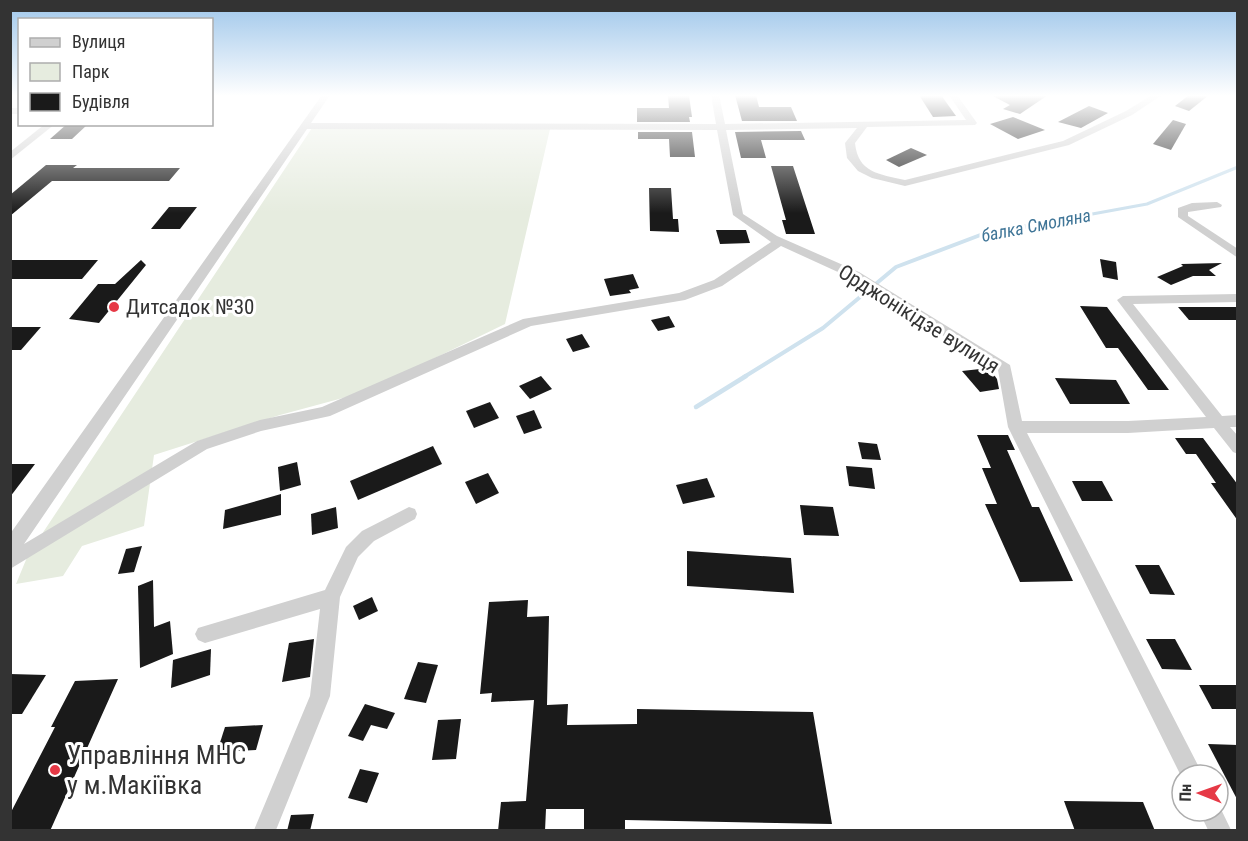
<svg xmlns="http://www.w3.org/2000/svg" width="1248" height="841" font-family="'Roboto Condensed',sans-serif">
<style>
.green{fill:#e6ecdf}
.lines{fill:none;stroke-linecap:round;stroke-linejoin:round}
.stream-far2{stroke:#cfe2ee;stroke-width:3}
.stream-far1{stroke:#cfe2ee;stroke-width:4}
.stream{stroke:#cfe2ee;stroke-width:4.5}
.building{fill:#1a1a1a}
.minor{fill:#d0d0d0;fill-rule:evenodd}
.poi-dot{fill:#e63946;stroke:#fff;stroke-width:2}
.labels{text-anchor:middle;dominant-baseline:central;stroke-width:6;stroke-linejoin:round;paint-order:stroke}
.far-water-label{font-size:18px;font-style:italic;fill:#3f7597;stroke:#fff}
.poi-label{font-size:21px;fill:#333;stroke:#fff;text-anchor:start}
.street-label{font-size:21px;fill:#333;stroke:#fff}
.near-poi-label{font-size:26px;fill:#333;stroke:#fff;text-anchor:start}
</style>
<rect width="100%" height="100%" fill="#fff"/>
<!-- green -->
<polygon class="green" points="312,128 550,129 505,324 365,392 280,415 154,455 144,526 82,546 63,576 16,584 28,555"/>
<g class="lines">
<!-- stream-far2 -->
<polyline class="stream-far2" points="1065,219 1147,204 1238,167"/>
<!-- stream-far1 -->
<polyline class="stream-far1" points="744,377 823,328 896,267 983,234 1073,218"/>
<!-- stream -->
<polyline class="stream" points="696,407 746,376"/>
</g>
<!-- building -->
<g class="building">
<polygon points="668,95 689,95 692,117 689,117 690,122 637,122 637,108 669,108"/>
<polygon points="735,95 756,95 759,107 791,107 797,121 742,121"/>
<polygon points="919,95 941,95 956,116 933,117"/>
<polygon points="991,95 1048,95 1020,114 1003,109 1010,105"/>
<polygon points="1189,95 1209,95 1189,111 1175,106"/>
<polygon points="1089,106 1108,113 1081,128 1058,122"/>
<polygon points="1013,117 1045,130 1018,139 990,124"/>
<polygon points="1173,120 1186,124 1171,150 1153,144"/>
<polygon points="67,124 88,124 72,139 50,139"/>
<polygon points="801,131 805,140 761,140 766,158 741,158 735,132"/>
<polygon points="638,132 692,132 695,157 670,157 669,139 638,139"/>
<polygon points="911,148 927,155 899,167 886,160"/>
<polygon points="46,165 77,165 73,168 180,168 169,181 52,181 10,216 10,195"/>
<polygon points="771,166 793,166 815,234 786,234 782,220 786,220"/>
<polygon points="649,188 671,188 673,219 678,219 679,232 650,231"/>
<polygon points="169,207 197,207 180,229 151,229"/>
<polygon points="716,230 746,230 750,243 720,244"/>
<polygon points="1100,259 1116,262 1118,280 1103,277"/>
<polygon points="10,260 98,260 82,279 10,279"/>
<polygon points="141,260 146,265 99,323 69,319 98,284 115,284"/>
<polygon points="1222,263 1209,270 1216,276 1193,276 1171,285 1157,277 1183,266 1181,264"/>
<polygon points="633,274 639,288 629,290 631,293 610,296 604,279"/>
<polygon points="1080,306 1107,307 1169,390 1148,390 1118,348 1106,348"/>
<polygon points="1178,307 1238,307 1238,320 1189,320"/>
<polygon points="669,316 675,327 658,331 651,320"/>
<polygon points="10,327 41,327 21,350 10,350"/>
<polygon points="582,334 590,347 573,352 566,339"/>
<polygon points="989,368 997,379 999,389 980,392 962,371"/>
<polygon points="541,376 552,389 530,399 519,386"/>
<polygon points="1055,378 1116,380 1130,404 1070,404"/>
<polygon points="490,402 499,418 474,428 466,411"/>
<polygon points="534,410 542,428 524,434 516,416"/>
<polygon points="977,435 1008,435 1015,450 1007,450 1032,507 1039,507 1073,581 1020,582 985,504 997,504 982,468 991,468"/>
<polygon points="1175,438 1203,438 1238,485 1238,521 1211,483 1216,483 1196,454 1186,454"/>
<polygon points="858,442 877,444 881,460 862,459"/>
<polygon points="433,446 442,464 358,500 350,481"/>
<polygon points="297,462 301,485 280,491 278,467"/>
<polygon points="10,464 35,464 10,497"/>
<polygon points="846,466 872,468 875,489 849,486"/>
<polygon points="488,473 499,493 476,504 465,482"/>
<polygon points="707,478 715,497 683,504 676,485"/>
<polygon points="1072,481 1102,481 1113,501 1082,501"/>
<polygon points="281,494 281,515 223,529 225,510"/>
<polygon points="800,505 833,507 839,536 804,535"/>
<polygon points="336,507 338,528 312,535 311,514"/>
<polygon points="142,546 134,572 118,574 126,549"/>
<polygon points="687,551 791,558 794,593 687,586"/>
<polygon points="1135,565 1159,565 1175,595 1150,594"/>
<polygon points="153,580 154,627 170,621 173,654 140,668 138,586"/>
<polygon points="372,597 378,611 359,620 353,606"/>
<polygon points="528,600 527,617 549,616 547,705 568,704 567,725 637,724 637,709 813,712 832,824 625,820 625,831 584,831 584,809 546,809 545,831 498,831 501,802 526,801 534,700 491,702 492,693 480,694 489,602"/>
<polygon points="314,639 310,677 282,682 289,643"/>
<polygon points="1146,639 1175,639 1192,670 1162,669"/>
<polygon points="211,649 210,675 171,688 173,660"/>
<polygon points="418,662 438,665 426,703 404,699"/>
<polygon points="10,674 46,675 22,714 10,714"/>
<polygon points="118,679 50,831 10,831 10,814 55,727 51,727 75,681"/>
<polygon points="1199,685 1238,685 1238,709 1212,709"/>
<polygon points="365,704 395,713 387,729 371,725 363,741 348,736"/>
<polygon points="461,719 456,759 432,760 438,720"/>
<polygon points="263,725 256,750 217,752 225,727"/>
<polygon points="1208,744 1238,745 1238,801"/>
<polygon points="360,769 379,773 367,803 348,798"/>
<polygon points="1064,801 1143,802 1155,831 1075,831"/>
<polygon points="314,814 310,831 287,831 291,815"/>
</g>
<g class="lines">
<!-- minor -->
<g class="minor">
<path d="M322,95H330L311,123L716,124L711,95H719L725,124L966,120L949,95H957L977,123L975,125L867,127L855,143C858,173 879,174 905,180L1063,141L1126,111L1152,95H1162L1132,115L1069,145L905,186L872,178L858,171L847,158L845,143L857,128L726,130L743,214L777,236L859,272L1010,365L1022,421H1128L1206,417L1117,300L1123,296L1238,294V302L1133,304L1222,416L1238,415V427H1230L1238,436V454L1233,452L1214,428L1128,433H1027L1203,775H1182V778L1008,427L998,370L851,278L781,246L722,286L685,300L531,326L330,416L261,431L207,449L10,569V534ZM307,129L717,130L733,215L771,242L714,280L679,293L523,319L322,407L260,420L197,441L24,544Z"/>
<rect x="10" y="108" width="10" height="6"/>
<polygon points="45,124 55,124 10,160 10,152"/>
<polygon points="1217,202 1222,205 1221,207 1188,212 1188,216 1238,249 1238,258 1178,217 1178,208 1192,203"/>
<polygon points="409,507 415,509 417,514 415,519 374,541 358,557 340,597 330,696 276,830 254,830 310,696 320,609 205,643 198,640 195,634 198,628 325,590 346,547 362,531"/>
<polygon points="1218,803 1231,830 1208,830 1199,811 1218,811"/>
</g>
</g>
<!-- sky -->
<linearGradient id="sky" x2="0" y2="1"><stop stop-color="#9ec6ea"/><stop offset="0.45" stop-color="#fff"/><stop offset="1" stop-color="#fff" stop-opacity="0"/></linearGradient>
<rect width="1248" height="213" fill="url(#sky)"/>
<!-- markers -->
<g class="poi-dot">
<circle cx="114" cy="307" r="6"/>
<circle cx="55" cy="770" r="6"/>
</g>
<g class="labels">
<!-- far-water labels -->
<g class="far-water-label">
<text transform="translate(1036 225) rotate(-11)">балка Смоляна</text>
</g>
<!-- poi labels -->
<g class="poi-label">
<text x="126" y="307">Дитсадок №30</text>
</g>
<!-- street labels -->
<g class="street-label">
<text transform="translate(919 319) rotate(32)">Орджонікідзе вулиця</text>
</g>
<!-- near-poi labels -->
<g class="near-poi-label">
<text x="67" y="755">Управління МНС<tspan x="67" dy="30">у м.Макіївка</tspan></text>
</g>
</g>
<!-- border -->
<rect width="1248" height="841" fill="none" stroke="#333333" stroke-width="24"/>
<!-- legend -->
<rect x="18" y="18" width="195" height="108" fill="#ffffff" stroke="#adadad" stroke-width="1.5"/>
<rect x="30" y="38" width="30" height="9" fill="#d0d0d0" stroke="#adadad" stroke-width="1.5"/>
<text x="72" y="48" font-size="18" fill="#333333">Вулиця</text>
<rect x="30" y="63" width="30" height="18" fill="#e6ecdf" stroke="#adadad" stroke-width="1.5"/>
<text x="72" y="78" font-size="18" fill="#333333">Парк</text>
<rect x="30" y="93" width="30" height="18" fill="#1a1a1a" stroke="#adadad" stroke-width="1.5"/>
<text x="72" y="108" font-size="18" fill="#333333">Будівля</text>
<!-- north arrow -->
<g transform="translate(1200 793) rotate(271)"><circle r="28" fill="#ffffff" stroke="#adadad" stroke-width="1.5"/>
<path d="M0-4.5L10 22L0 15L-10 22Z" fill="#e63946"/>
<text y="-9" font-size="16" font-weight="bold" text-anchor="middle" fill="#333333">Пн</text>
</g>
</svg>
